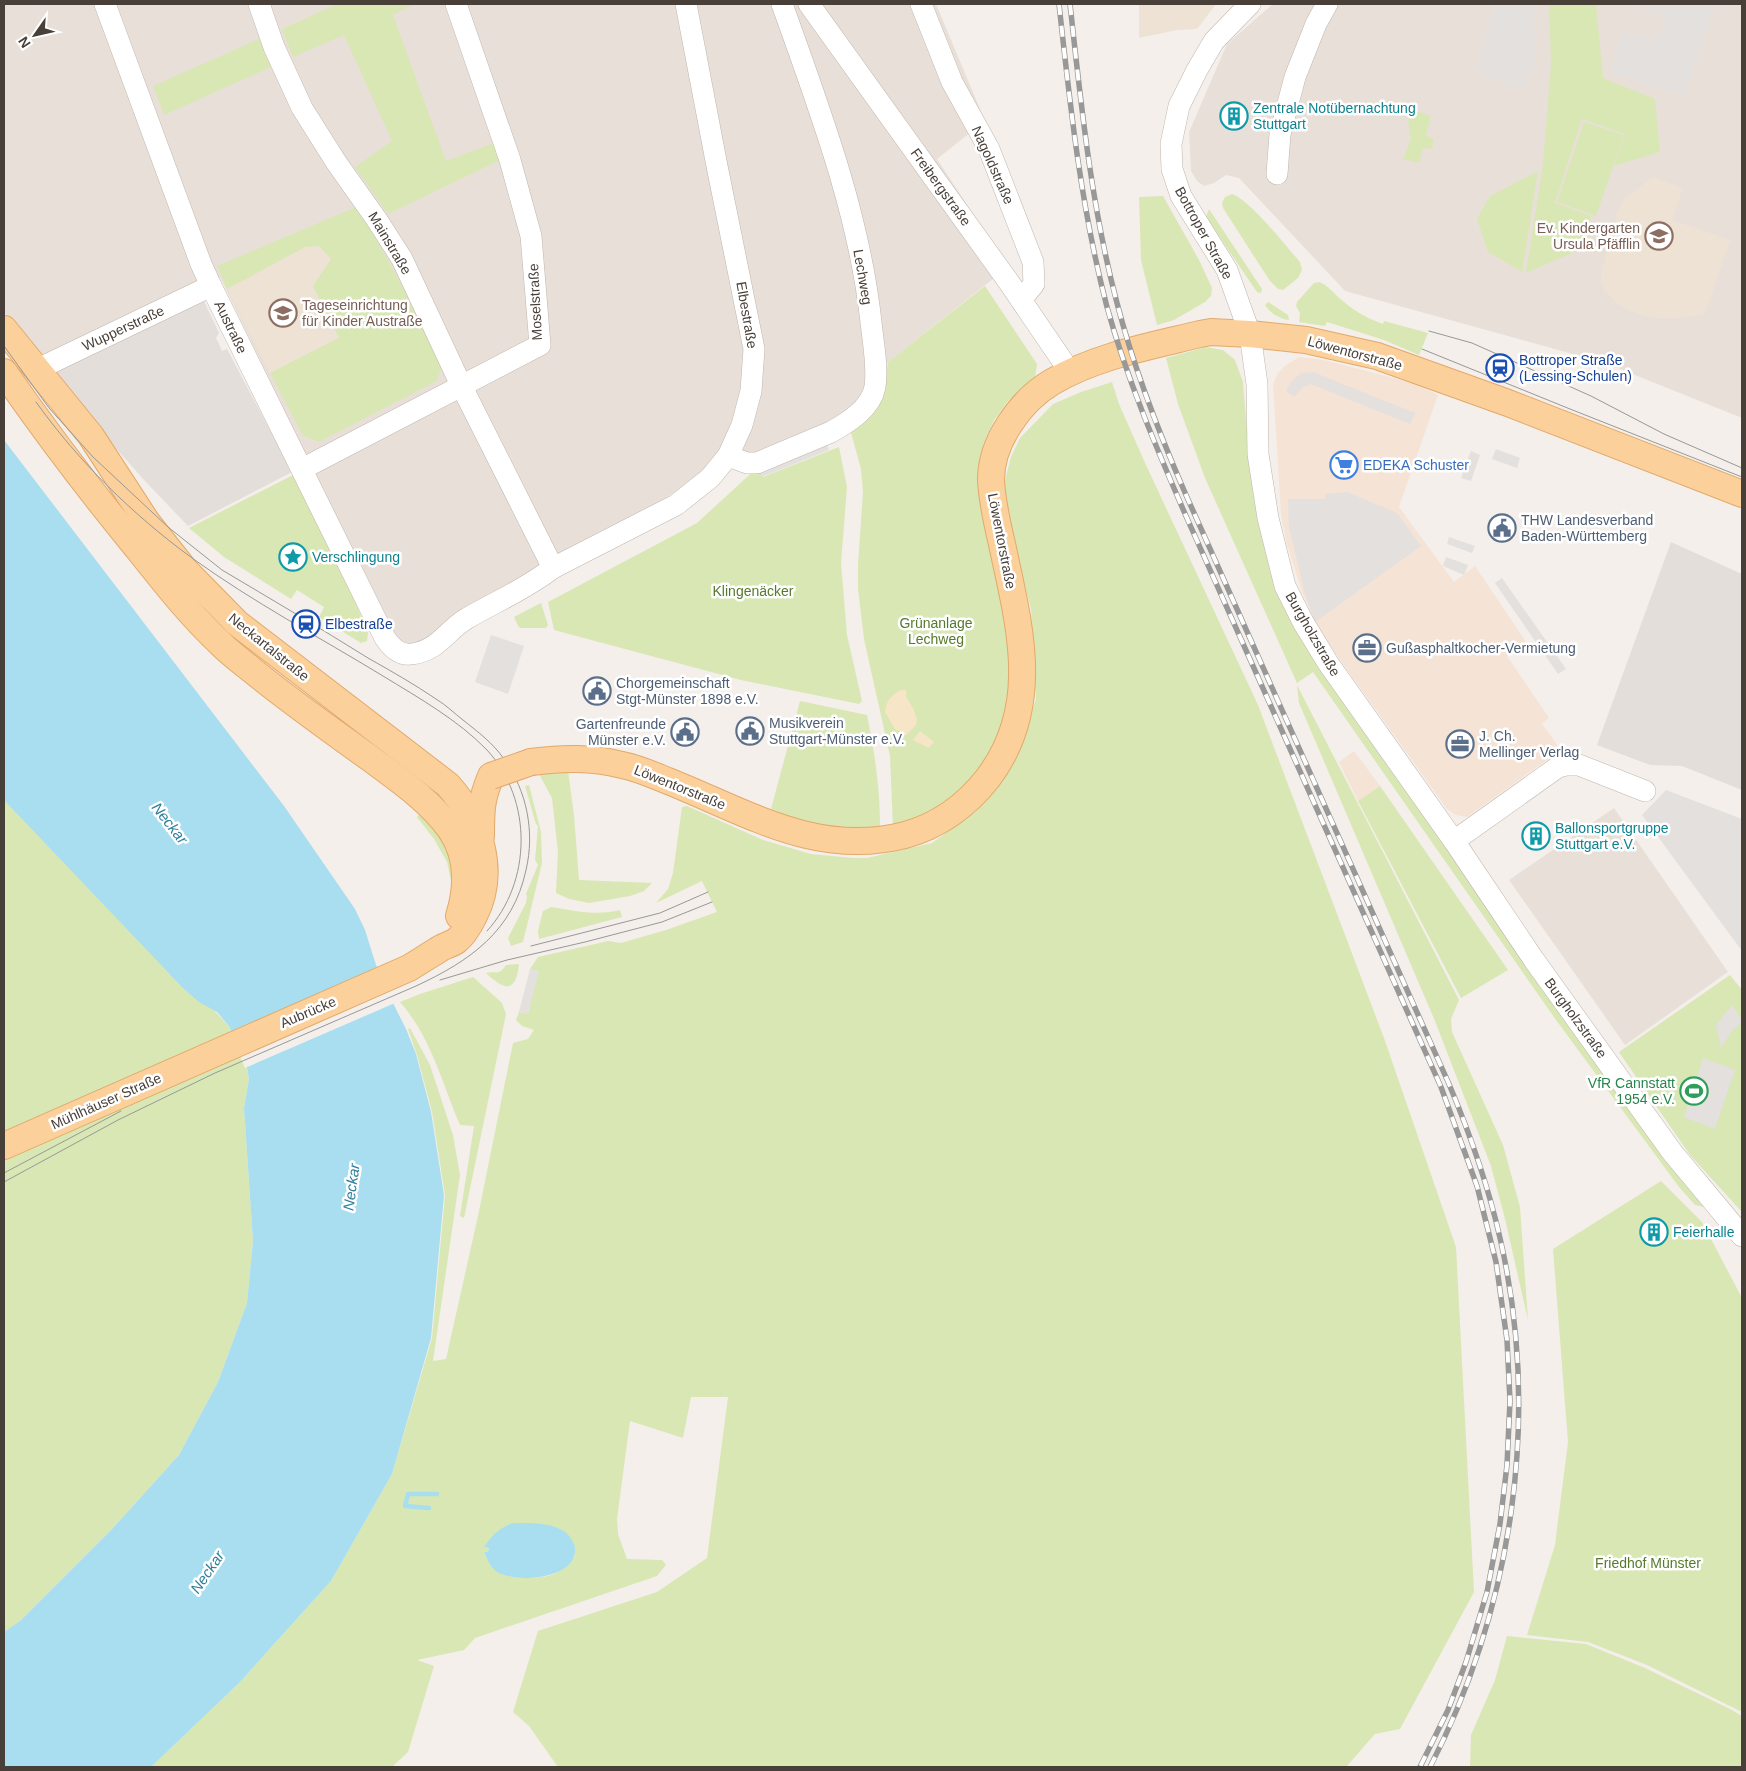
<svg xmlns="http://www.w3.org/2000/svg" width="1746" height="1771" font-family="Arial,sans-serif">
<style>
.residential{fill:#e8e0d8}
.commercial{fill:#f5e3d6}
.industrial{fill:#e4dedb}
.education{fill:#ede2d4}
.green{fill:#d9e7b4;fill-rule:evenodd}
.sand{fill:#f7e5c7}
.parking{fill:#e3e0de}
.water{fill:#a8deef}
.pier{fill:#f4efea}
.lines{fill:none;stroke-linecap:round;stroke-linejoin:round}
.stream{stroke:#a8deef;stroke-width:4.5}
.minor-casing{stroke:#c0b5ac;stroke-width:22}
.major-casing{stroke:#e2a96a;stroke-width:28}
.minor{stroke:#fff;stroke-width:21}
.major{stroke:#fcd09b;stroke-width:26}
.tram{stroke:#989898;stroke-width:1}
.rail-casing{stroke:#989898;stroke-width:5.5}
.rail{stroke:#fff;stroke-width:4;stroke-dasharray:11;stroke-linecap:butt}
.major-bridge-casing{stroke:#e2a96a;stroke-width:28;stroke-linecap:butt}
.major-bridge{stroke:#fcd09b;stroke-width:26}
.labels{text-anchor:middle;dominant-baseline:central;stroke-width:5;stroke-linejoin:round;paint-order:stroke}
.culture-label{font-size:14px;fill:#0d838f;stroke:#fff;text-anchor:start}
.street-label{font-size:14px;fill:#483f38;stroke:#fff}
.education-label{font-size:14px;fill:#785e54;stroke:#fff;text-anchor:end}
.transit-label{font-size:14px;fill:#164399;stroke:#fff;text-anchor:start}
.shop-label{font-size:14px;fill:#366cbe;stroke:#fff;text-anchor:start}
.service-label{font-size:14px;fill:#4e5e75;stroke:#fff;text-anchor:start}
.park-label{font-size:14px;fill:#567a2b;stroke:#fff}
.leisure-label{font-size:14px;fill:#27864d;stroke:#fff;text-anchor:end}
.water-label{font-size:15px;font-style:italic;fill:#2d7f9b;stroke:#fff}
</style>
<rect width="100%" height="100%" fill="#f4efea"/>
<!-- residential -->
<g class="residential">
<polygon points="4,4 936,4 985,121 937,159 1008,267 887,363 852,413 687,485 402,654 220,277 43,360 12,325 4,311"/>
<polygon points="1273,4 1742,4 1742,418 1605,363 1345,291 1239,178 1226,175 1214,183 1204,186 1197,181 1191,171 1189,132 1227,44"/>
<polygon points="1614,808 1728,972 1625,1045 1509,880"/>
</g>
<!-- commercial -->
<g class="commercial">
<polygon points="1299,357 1324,360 1417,384 1438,395 1399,507 1454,582 1475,566 1526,642 1507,656 1549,718 1542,724 1561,750 1467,817 1456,815 1447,809 1338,657 1315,622 1302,592 1287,544 1281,514 1273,384 1278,373 1286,365"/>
<polygon points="1354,751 1380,786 1358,801 1339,762"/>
</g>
<!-- industrial -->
<g class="industrial">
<polygon points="204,301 219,333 216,338 219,344 222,351 227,349 292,472 188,526 145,481 112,444 54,372"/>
<polygon points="1671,542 1742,574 1742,790 1682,766 1650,765 1597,745"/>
</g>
<!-- education -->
<g class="education">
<polygon points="1139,4 1216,4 1197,29 1177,30 1139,38"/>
<polygon points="1653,177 1683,188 1672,220 1730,240 1705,314 1679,318 1655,318 1642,315 1627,310 1615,302 1604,290 1601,282 1602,269 1617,213 1624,199"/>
<polygon points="319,246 331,259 313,286 339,338 270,373 227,289 305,247"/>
</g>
<!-- green -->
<g class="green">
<polygon points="332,4 415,4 393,15 446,161 494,143 500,160 388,214 355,167 392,141 344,35 293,57 282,29 333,6"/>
<polygon points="1549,4 1596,4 1603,78 1655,99 1660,152 1614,166 1625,134 1582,119 1555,203 1591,216 1588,246 1526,273 1543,164 1551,64"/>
<polygon points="261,38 271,67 164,115 153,86"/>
<polygon points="1417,111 1431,116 1426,136 1434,139 1432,149 1423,148 1419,163 1403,159 1411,139 1408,121"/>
<polygon points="1584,122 1624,135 1596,216 1557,202"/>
<polygon points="1538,171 1522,272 1488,252 1477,219 1490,196"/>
<path d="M1232,194C1250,200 1286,246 1300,262L1302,270L1298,278L1283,290L1278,289L1270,281L1223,208L1222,203L1225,197Z"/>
<polygon points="1163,196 1199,260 1212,288 1211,296 1205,302 1174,320 1157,325 1141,260 1139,197"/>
<path d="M356,207C389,258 416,311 442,366L437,381L319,442L303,436L270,373L339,338L313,286L331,259L319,246L305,247L227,289L217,266Z"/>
<polygon points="1209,209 1262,289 1261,293 1257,292 1206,217"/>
<path d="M1319,282C1327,285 1332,291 1338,297C1353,310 1364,317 1383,324L1384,321L1428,333L1419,355L1384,340L1327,322L1325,326L1299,322L1300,313L1296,306L1297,302L1314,283Z"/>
<polygon points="985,286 1037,364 1035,378 1008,401 994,420 984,443 980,467 1000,581 1013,675 1004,730 974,780 934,812 893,827 890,756 864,639 858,589 858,565 863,492 861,469 850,429 883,393 888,362"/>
<path d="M1268,302L1288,315L1289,320C1280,319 1270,313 1265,305Z"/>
<polygon points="1206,347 1223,350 1235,360 1243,382 1249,456 1270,558 1709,1208 1695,1205 1679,1187 1556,1020 1313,672 1297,683 1205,478 1178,404 1166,358"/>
<path d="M1112,382L1119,404L1146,465L1258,705L1384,1038L1456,1247L1474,1592L1400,1729L1375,1734L1346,1767H558L529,1726L513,1712L538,1631L657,1592L707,1558L728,1397H691L683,1438L630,1421L617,1519L618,1534L627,1559L662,1560L666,1565L657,1576L475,1638L464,1650L417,1660L434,1666L408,1752L393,1766L394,1767H151L239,1683L331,1581L392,1474L432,1338L445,1195L432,1112L417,1055L408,1029L410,1028L430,1065L453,1135L460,1175L433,1361L446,1359L478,1216L513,1043L528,1039L534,1030L522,1026L516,1020L519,1012L528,1014L538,971L530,969L538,957L608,941L621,943L666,930L717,912L702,881L656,903L668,889L673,873L682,807L687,806L763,840L811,854L853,858H867L932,843L975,812L999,782L1019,750L1036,699L1031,609L1010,529L1004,484L1011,457L1020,438L1053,404L1081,392ZM485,1547L575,1556C570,1561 564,1568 558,1572C545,1580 509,1580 497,1571C490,1566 487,1560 484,1552H488L489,1548Z"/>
<polygon points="839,447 847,487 841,563 847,635 862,701 859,704 741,680 554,630 548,602 697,523 758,467 763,477"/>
<polygon points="293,475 340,565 368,633 367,641 361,643 319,617 324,607 297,590 291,599 224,557 189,528"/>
<polygon points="541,603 548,625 546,628 520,628 518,626 514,617"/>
<polygon points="1297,685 1459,1000 1451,1019 1452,1032 1503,1145 1520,1207 1528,1320 1505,1219 1491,1166 1435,1021 1299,703"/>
<path d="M800,701L867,715C875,755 880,788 880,829L833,828L792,818L771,809Z"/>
<polygon points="568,771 574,815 579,880 652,883 644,891 630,896 589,903 569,899 556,893 558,852 552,798 539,774"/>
<polygon points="529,785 541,832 542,863 523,942 511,946 508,938 526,903 527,897 526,894 538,865 535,860 538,826 536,824 525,786"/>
<polygon points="1380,786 1508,970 1461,998 1358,801"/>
<polygon points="4,791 229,1026 247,1068 249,1079 244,1108 253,1241 247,1303 218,1382 179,1455 113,1528 20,1621 4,1632"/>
<polygon points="424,809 456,857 453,890 447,862 434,839 417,817"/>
<path d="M551,907C577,911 595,916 620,910L622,917L539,939L538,931L543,911Z"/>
<path d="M519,964C516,993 505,991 486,973C496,970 498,977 506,965Z"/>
<polygon points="1730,975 1742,990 1742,1212 1690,1155 1619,1052"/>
<path d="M473,977L502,1003L506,1014L464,1218L460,1216L474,1126L460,1125C442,1083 431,1037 400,1002L420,994Z"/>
<polygon points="1661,1181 1702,1222 1742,1298 1742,1712 1647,1665 1588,1642 1527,1635 1555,1545 1568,1442 1553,1249"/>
<polygon points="1507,1636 1586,1644 1645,1668 1730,1709 1742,1716 1742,1767 1470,1767 1471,1735 1495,1680"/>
</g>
<!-- sand -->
<g class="sand">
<path d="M901,690H906V697L913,708L917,719L916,725L906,735L895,729L885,712C886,701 891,695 901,690Z"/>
<polygon points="920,731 934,742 929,748 913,740"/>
</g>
<!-- parking -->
<g class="parking">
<polygon points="1501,4 1533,4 1536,61 1521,88 1476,73 1494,8 1502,10"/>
<polygon points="1631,4 1715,4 1684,96 1610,72 1624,31 1658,42 1667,16"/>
<polygon points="1313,372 1415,413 1410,424 1311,384 1302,388 1294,397 1286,391 1290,383 1301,373"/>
<polygon points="825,439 829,450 762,477 758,467"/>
<polygon points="1496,449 1520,458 1517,468 1492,459"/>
<polygon points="1471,451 1480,455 1471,481 1461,478"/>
<polygon points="1347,492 1397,513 1421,546 1315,622 1306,597 1289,527 1288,499 1325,499 1325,494"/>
<polygon points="1449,537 1475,546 1472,553 1447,544"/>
<polygon points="1446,557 1468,565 1464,575 1443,566"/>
<polygon points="1502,578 1566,669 1558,674 1495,583"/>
<polygon points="491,635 524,646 508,694 475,682"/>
<polygon points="1666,790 1742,819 1742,951 1642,815"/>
<polygon points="530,969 539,971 528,1014 519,1012"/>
<polygon points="1732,1005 1742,1020 1742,1022 1732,1031 1721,1048 1716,1025"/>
<polygon points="1703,1058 1735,1070 1715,1129 1684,1117"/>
</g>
<!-- water -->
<g class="water">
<polygon points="4,440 284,806 355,909 365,930 376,965 394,1005 406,1029 416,1054 431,1112 444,1195 431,1338 392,1474 331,1581 239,1683 151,1767 4,1767 4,1632 20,1621 113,1528 179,1455 218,1382 247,1303 253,1241 244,1108 249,1079 247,1067 229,1026 217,1012 199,1002 182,987 4,800"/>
<path d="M513,1523C533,1523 565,1521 574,1544C576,1550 575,1557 571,1562C559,1579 517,1582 499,1573C491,1569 487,1559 484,1552H488L489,1548L484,1547C492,1535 499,1528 513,1523Z"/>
</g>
<!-- pier -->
<polygon class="pier" points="380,967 395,1003 245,1068 229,1032"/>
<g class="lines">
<!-- stream -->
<polyline class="stream" points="429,1508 405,1506 408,1494 437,1494"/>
<!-- minor casing -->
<g class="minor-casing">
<g id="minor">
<path d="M105,4L201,264L211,286L385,638C391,647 400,656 412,654C439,650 446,631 466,619C495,602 526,589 553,568L676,505L710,478L728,456L742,425L751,391L754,349L717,166L686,4"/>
<polyline points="259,4 274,47 302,108 336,162 377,220 402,259 461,385 553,568"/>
<polyline points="809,4 1008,281 1070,372"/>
<polyline points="921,4 952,82 989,149 1033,262 1034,284 1021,300"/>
<polyline points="1250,4 1214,41 1197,70 1179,106 1171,144 1172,169 1181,196 1227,270 1250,334 1257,384 1258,454 1268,518 1285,586 1303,622 1328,663 1454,841 1534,960 1672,1152 1742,1236"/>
<polyline points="1277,174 1280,134 1295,77 1316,24 1327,4"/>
<polyline points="36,370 211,286"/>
<path d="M728,456L747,463H757L831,432C849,422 871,408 875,387C878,366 873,342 871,322C859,212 819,108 782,4"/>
<polyline points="302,469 540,345 531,236 510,160 456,4"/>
<polyline points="1454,841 1558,767 1566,765 1579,765 1645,791"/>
</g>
</g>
<!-- major casing -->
<g class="major-casing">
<g id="major">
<path d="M4,329L91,436L147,522L185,570L237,623L448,785C480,821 497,871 474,916C470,924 463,936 456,941C450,945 443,946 438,950C428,956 419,962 409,968L4,1146"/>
<path d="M4,372C45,431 88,488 134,544C161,578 189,614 221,644C231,654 242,662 253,671C291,702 331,730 371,759C399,780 429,800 450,829C468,855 468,887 459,916"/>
<path d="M531,762C562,758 591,757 622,765C638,768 653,775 668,781C746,812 818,858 905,835C938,826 967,805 988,778C1043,705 1019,625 1002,544C997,523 992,501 991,480C991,442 1020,401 1052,382C1096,356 1151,346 1200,334L1211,332L1250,334L1306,340L1377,356L1508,403L1742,494"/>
<path d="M481,836C481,811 481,799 491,776"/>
</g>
</g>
<!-- minor -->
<use href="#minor" class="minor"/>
<!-- major -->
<use href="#major" class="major"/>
<!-- tram -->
<g class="tram">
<polyline points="1429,331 1472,343 1591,396 1664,434 1742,468"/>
<path d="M4,346L49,408L93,457L168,527L222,570C271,599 320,628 368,658C391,671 414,684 436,699C446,705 454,713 463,720C478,732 493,743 504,759C527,791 535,832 526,870C513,931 470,961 416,986L215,1073L118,1120L4,1182"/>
<polyline points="1422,349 1570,409 1742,477"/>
<path d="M36,402C79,462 132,514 192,558C253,602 319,637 383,676C419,698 458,720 487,750C533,800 532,882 487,931"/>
<polyline points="531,946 660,913 708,892"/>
<polyline points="440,980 507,960 585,942 662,922 712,902"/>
<polyline points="4,1173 121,1111"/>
</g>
<!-- rail casing -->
<g class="rail-casing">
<g id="rail">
<path d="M1059,4C1070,105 1081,208 1107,307C1127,379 1156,447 1186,516L1441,1087L1477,1186L1496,1262L1507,1340L1510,1401L1507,1465L1500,1524L1487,1592L1466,1662L1448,1710L1420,1767"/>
<path d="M1070,4C1081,104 1091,205 1117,303C1134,369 1159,433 1186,495L1449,1084C1470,1134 1488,1185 1500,1238C1541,1416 1513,1606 1430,1767"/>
</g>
</g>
<!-- rail -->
<use href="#rail" class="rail"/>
<!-- major-bridge casing -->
<g class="major-bridge-casing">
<polyline id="major-bridge" points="491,776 531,762"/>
</g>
<!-- major-bridge -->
<use href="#major-bridge" class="major-bridge"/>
</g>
<!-- icons -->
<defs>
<g id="building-ring" transform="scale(1.4375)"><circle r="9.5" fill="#fff" stroke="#0f9aa8" stroke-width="1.5"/><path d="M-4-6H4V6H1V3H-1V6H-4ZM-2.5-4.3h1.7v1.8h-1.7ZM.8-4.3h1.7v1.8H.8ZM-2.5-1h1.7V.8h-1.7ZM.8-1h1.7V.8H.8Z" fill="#0f9aa8"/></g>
<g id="school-ring" transform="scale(1.4375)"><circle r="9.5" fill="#fff" stroke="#8d6e63" stroke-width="1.5"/><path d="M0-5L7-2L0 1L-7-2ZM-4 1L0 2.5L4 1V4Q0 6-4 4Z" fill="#8d6e63"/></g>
<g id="station-ring" transform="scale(1.4375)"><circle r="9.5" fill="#fff" stroke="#1a4fb4" stroke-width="1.5"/><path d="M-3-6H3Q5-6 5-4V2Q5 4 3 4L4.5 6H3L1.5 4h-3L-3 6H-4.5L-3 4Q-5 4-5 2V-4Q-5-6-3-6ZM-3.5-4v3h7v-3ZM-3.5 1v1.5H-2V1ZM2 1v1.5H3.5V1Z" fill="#1a4fb4"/></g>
<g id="supermarket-ring" transform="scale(1.4375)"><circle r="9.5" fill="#fff" stroke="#3f7fe0" stroke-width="1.5"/><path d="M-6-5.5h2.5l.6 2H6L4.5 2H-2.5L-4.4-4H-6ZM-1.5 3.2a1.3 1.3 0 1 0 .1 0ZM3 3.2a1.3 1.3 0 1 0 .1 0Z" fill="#3f7fe0"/></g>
<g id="civic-ring" transform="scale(1.4375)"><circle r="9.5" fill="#fff" stroke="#5c6f8a" stroke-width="1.5"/><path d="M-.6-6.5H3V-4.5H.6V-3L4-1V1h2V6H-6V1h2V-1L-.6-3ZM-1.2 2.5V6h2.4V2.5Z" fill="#5c6f8a"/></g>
<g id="sight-ring" transform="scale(1.4375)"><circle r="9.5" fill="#fff" stroke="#0f9aa8" stroke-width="1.5"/><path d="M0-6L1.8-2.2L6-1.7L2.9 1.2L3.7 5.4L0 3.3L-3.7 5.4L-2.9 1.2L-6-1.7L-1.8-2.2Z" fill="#0f9aa8"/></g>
<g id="office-ring" transform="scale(1.4375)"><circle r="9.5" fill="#fff" stroke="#5c6f8a" stroke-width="1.5"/><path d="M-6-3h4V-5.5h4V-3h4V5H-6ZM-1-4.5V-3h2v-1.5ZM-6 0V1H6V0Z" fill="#5c6f8a"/></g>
<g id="stadium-ring" transform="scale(1.4375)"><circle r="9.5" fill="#fff" stroke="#2e9e5b" stroke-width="1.5"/><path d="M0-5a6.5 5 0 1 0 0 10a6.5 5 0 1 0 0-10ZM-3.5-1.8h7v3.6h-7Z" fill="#2e9e5b"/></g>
</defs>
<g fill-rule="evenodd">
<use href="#building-ring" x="1234" y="116"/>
<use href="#school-ring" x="1659" y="236"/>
<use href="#school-ring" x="283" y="313"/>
<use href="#station-ring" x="1500" y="368"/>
<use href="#supermarket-ring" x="1344" y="465"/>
<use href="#civic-ring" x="1502" y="528"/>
<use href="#sight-ring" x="293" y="557"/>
<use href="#station-ring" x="306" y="624"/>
<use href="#office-ring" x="1367" y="648"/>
<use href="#civic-ring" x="597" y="691"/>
<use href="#civic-ring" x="750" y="731"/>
<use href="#civic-ring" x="685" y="732"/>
<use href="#office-ring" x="1460" y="744"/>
<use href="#building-ring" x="1536" y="836"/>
<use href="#stadium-ring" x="1694" y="1091"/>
<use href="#building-ring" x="1654" y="1232"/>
</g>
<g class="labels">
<!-- culture labels -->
<g class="culture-label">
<text x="1253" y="108">Zentrale Notübernachtung<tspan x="1253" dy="16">Stuttgart</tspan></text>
<text x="312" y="557">Verschlingung</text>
<text x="1555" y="828">Ballonsportgruppe<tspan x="1555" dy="16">Stuttgart e.V.</tspan></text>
<text x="1673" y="1232">Feierhalle</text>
</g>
<!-- street labels -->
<g class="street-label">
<text transform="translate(993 165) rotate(66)">Nagoldstraße</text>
<text transform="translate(941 187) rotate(54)">Freibergstraße</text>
<text transform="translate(1204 233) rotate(61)">Bottroper Straße</text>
<text transform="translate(390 243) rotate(59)">Mainstraße</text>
<text transform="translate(863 277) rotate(80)">Lechweg</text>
<text transform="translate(535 302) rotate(-93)">Moselstraße</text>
<text transform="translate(747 315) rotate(80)">Elbestraße</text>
<text transform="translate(231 327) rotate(64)">Austraße</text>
<text transform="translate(123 328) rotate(-25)">Wupperstraße</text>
<text transform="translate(1355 353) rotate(15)">Löwentorstraße</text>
<text transform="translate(1002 541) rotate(79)">Löwentorstraße</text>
<text transform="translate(1313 634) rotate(60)">Burgholzstraße</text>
<text transform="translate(269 647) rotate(39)">Neckartalstraße</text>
<text transform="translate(680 787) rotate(22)">Löwentorstraße</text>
<text transform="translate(308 1012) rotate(-23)">Aubrücke</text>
<text transform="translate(1576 1018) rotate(54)">Burgholzstraße</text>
<text transform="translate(106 1101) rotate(-24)">Mühlhäuser Straße</text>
</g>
<!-- education labels -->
<g class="education-label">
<text x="1640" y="228">Ev. Kindergarten<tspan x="1640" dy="16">Ursula Pfäfflin</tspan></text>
<text x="302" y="305" text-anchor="start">Tageseinrichtung<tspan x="302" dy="16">für Kinder Austraße</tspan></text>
</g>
<!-- transit labels -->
<g class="transit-label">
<text x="1519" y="360">Bottroper Straße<tspan x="1519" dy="16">(Lessing-Schulen)</tspan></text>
<text x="325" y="624">Elbestraße</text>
</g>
<!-- shop labels -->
<g class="shop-label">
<text x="1363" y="465">EDEKA Schuster</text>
</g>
<!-- service labels -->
<g class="service-label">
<text x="1521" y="520">THW Landesverband<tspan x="1521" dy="16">Baden-Württemberg</tspan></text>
<text x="1386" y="648">Gußasphaltkocher-Vermietung</text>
<text x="616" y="683">Chorgemeinschaft<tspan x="616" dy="16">Stgt-Münster 1898 e.V.</tspan></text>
<text x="769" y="723">Musikverein<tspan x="769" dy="16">Stuttgart-Münster e.V.</tspan></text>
<text x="666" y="724" text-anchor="end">Gartenfreunde<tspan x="666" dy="16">Münster e.V.</tspan></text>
<text x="1479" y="736">J. Ch.<tspan x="1479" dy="16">Mellinger Verlag</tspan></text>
</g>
<!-- park labels -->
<g class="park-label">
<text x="753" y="591">Klingenäcker</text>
<text x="936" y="623">Grünanlage<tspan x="936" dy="16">Lechweg</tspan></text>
<text x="1648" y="1563">Friedhof Münster</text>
</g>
<!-- leisure labels -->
<g class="leisure-label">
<text x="1675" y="1083">VfR Cannstatt<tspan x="1675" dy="16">1954 e.V.</tspan></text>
</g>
<!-- water labels -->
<g class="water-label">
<text transform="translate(170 823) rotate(52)">Neckar</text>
<text transform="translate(351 1187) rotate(-82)">Neckar</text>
<text transform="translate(207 1572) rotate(-56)">Neckar</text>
</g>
</g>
<!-- border -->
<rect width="1746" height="1771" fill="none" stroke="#483f38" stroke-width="10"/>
<!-- north arrow -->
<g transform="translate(35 35) rotate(236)" stroke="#ffffff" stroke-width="4" paint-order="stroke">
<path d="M0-4L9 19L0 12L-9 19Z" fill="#483f38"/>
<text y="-8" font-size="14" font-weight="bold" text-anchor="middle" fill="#483f38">N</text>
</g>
</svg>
